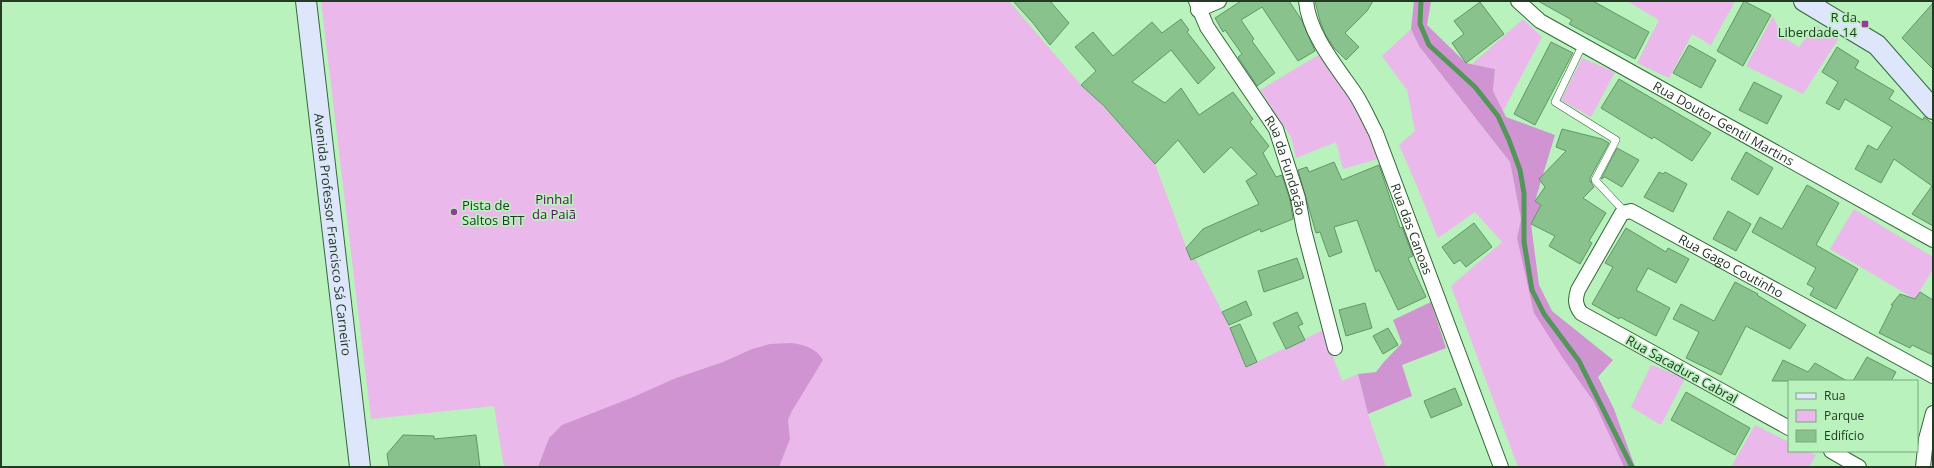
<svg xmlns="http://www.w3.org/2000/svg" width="1934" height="468" font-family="'Open Sans',sans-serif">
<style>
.green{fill:#eab8ea}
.forest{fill:#d194d2}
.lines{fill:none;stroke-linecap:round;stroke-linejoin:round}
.stream{stroke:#53955a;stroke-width:5}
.building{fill:#8ac28e;stroke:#619765}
.service-casing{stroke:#336839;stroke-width:8}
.minor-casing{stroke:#336839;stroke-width:16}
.secondary-casing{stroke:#336839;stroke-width:22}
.service{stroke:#fff;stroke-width:7}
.minor{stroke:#fff;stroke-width:14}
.secondary{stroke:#dde6fb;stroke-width:20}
.poi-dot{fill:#9b389e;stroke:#b9f2bc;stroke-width:1.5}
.labels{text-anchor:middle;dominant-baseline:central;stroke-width:3.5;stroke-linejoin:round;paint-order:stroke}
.poi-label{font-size:13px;fill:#233a25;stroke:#b9f2bc;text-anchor:end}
.street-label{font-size:13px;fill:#233a25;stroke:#b9f2bc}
.park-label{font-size:13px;fill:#570b5a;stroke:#b9f2bc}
</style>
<rect width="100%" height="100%" fill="#b9f2bc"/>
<!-- green -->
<g class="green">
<polygon points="321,1 1009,1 1081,85 1104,107 1155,164 1191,260 1195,258 1229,325 1246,367 1323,330 1342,381 1358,374 1368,414 1386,467 779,467 790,439 788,420 792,410 823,360 752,349 723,362 676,378 549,438 538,467 504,467 494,406 371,419"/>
<polygon points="1627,1 1735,1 1711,45 1692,34 1669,78 1637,63 1659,20"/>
<polygon points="1773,16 1782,36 1799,47 1815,25 1839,38 1803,94 1746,66"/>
<polygon points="1523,19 1542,37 1503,111 1493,91 1495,69 1472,64"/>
<polygon points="1411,29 1419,46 1510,162 1521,219 1517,238 1564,360 1594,402 1624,467 1518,467 1451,286 1502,242 1475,212 1438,238 1414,179 1399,145 1415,131 1407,90 1382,56"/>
<polygon points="1320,54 1367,122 1381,158 1343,169 1336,142 1296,158 1291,137 1260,90"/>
<polygon points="1582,58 1615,72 1591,117 1561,100"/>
<polygon points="1854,209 1933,257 1933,269 1915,299 1830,249"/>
<polygon points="1651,365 1685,378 1661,425 1631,407"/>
<polygon points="1755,425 1789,442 1789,451 1807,451 1816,455 1809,467 1731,467"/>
</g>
<!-- forest -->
<g class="forest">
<polygon points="1414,1 1431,1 1427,25 1466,63 1495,69 1493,91 1506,117 1555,135 1535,201 1541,205 1531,224 1539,285 1552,311 1613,360 1598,377 1614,409 1635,467 1624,467 1594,402 1564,360 1534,313 1517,238 1521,219 1510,162 1419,46 1411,29"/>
<polygon points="1431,302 1446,348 1402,365 1412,396 1368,414 1358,374 1376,372 1383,363 1402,343 1393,320"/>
<path d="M791,343C805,345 816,348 823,360L792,411L788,420L790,439L779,467H538L549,438L562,425L631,398L676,378L723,362L752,349L770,344Z"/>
</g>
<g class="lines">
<!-- stream -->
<polyline class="stream" points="1421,1 1420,24 1429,45 1475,87 1498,116 1509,140 1520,170 1524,193 1524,242 1532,290 1544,314 1579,361 1632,467"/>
</g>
<!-- building -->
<g class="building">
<polygon points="1013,1 1050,1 1069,23 1050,45 1033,23"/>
<polygon points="1241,1 1289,1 1301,19 1315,51 1298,61 1262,7 1241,20 1254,39 1252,41 1275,73 1257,86 1238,57 1242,54 1225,30 1223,32 1215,18"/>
<polygon points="1315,1 1373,1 1367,11 1345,33 1359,47 1346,60 1334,48 1325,34 1320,21"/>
<polygon points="1538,1 1593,1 1649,32 1635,59 1569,24 1572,20"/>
<polygon points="1744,1 1771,15 1743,66 1717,51"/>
<polygon points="1480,2 1504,34 1466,63 1452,43 1464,34 1454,21"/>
<polygon points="1933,3 1933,69 1902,38"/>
<polygon points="1181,19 1189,30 1187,32 1215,68 1198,84 1171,50 1132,82 1165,103 1181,88 1199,115 1233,92 1253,119 1250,122 1269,146 1263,153 1276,177 1282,175 1290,200 1293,219 1261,232 1260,229 1191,260 1186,248 1203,229 1259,204 1246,181 1257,174 1231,147 1204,173 1178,140 1155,164 1104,106 1081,85 1096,71 1075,47 1093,32 1113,56 1152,22 1162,33"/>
<polygon points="1551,42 1573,53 1535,125 1514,114"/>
<polygon points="1689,45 1716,60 1701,88 1673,73"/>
<polygon points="1837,47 1859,61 1855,68 1894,91 1889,99 1923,120 1924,117 1933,124 1933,226 1912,214 1932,186 1894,159 1881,183 1855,169 1868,145 1877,150 1892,127 1845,99 1839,110 1826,103 1838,82 1822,72"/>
<polygon points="1619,79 1711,133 1692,161 1654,137 1652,139 1601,108"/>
<polygon points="1754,82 1782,96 1767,124 1739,110"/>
<polygon points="1562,129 1602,139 1609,143 1590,178 1590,181 1594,187 1583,198 1606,213 1589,241 1592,243 1580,264 1549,246 1555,236 1531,224 1541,205 1535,201 1545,187 1539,179 1566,151 1556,147"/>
<polygon points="1617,148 1639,160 1622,187 1605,177 1601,179"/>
<polygon points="1746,152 1773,168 1758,195 1731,179"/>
<polygon points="1334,162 1342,180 1379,165 1400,228 1402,227 1413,256 1408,258 1426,297 1398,310 1379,270 1376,272 1357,220 1334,227 1342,252 1329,257 1320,232 1316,233 1298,170 1307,167 1309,172"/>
<polygon points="1659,172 1663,174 1665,172 1687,184 1673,212 1644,197"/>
<polygon points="1807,185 1839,203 1816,245 1858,269 1836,309 1810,295 1814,288 1807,284 1816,268 1752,232 1760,217 1782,229"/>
<polygon points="1728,211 1751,224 1736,251 1713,239"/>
<polygon points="1474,223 1492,247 1466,267 1460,260 1454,264 1442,247"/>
<polygon points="1626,228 1666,252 1668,248 1689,259 1676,283 1648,268 1636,290 1670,308 1656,336 1620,317 1619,319 1592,304 1613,267 1605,263"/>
<polygon points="1297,258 1304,278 1264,292 1258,271"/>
<polygon points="1735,282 1758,294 1757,295 1806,325 1790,349 1746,326 1721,375 1686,358 1699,332 1673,319 1681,304 1714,321"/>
<polygon points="1920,292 1933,300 1933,355 1912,345 1910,348 1879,333 1893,305 1891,305 1900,294 1915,299"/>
<polygon points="1246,301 1252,315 1229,325 1222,312"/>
<polygon points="1365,303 1372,328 1346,336 1339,310"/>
<polygon points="1297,312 1303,324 1298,326 1305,340 1286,349 1273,323"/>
<polygon points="1240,324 1257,362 1246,367 1230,328"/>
<polygon points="1388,328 1398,345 1383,354 1373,336"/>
<polygon points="1867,357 1896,372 1891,381 1853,381"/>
<polygon points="1783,360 1808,372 1815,363 1847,381 1772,381"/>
<polygon points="1455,388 1462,405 1431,418 1424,401"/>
<polygon points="1686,392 1750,428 1735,455 1671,420"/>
<polygon points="403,435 434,436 434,439 476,435 480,467 389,467 387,454"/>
</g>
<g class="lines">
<!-- service casing -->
<g class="service-casing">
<polyline id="service" points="1583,44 1555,102 1616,140 1595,180 1625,212"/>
</g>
<!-- minor casing -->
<g class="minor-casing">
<g id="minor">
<path id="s1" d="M1196,1L1207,27L1276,129L1298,198L1304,230L1335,348"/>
<path id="s2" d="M1306,1C1309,34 1336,66 1354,92C1363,105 1369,120 1376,133L1501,467"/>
<path id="s3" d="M1518,1L1540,21L1933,240"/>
<polyline points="1198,10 1219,1"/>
<path id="s4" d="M1789,428L1581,313C1575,305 1575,299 1578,290L1622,213L1631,211L1933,376"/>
<polyline points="1831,451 1859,467"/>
<polyline points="1923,467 1926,439 1933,413"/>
</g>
</g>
<!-- secondary casing -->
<g class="secondary-casing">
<g id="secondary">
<path id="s5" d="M306,1L360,467"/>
<polyline points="1804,1 1877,45 1933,109"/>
</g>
</g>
<!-- service -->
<use href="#service" class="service"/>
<!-- minor -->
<use href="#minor" class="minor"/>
<!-- secondary -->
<use href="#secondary" class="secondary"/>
</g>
<!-- markers -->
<g class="poi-dot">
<rect x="1861" y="20" width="8" height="8" rx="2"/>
<circle cx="454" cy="212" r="4"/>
</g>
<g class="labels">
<!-- poi labels -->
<g class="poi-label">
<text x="1857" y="17">R da<tspan x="1857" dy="15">Liberdade 14</tspan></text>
<text x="462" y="205" text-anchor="start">Pista de<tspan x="462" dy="15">Saltos BTT</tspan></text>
</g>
<!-- street labels -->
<g class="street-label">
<text stroke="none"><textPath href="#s3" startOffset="240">Rua Doutor Gentil Martins</textPath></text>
<text stroke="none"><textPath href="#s1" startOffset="189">Rua da Fundação</textPath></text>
<text stroke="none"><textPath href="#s2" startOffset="253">Rua das Canoas</textPath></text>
<text stroke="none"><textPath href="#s5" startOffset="235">Avenida Professor Francisco Sá Carneiro</textPath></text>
<text stroke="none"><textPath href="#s4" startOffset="474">Rua Gago Coutinho</textPath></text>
<text transform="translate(1682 369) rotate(29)">Rua Sacadura Cabral</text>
</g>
<!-- park labels -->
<g class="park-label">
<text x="554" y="199">Pinhal<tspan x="554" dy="15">da Paiã</tspan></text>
</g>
</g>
<!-- border -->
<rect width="1934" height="468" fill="none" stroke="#233a25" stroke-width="4"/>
<!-- legend -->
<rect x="1788" y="380" width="130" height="72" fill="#b9f2bc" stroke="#7da880"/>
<rect x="1796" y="393" width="20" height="6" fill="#dde6fb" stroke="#7da880"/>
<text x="1824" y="400" font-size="12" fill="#233a25">Rua</text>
<rect x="1796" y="410" width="20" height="12" fill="#eab8ea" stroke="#7da880"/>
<text x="1824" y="420" font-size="12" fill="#233a25">Parque</text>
<rect x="1796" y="430" width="20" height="12" fill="#8ac28e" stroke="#7da880"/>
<text x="1824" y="440" font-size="12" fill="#233a25">Edifício</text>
</svg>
